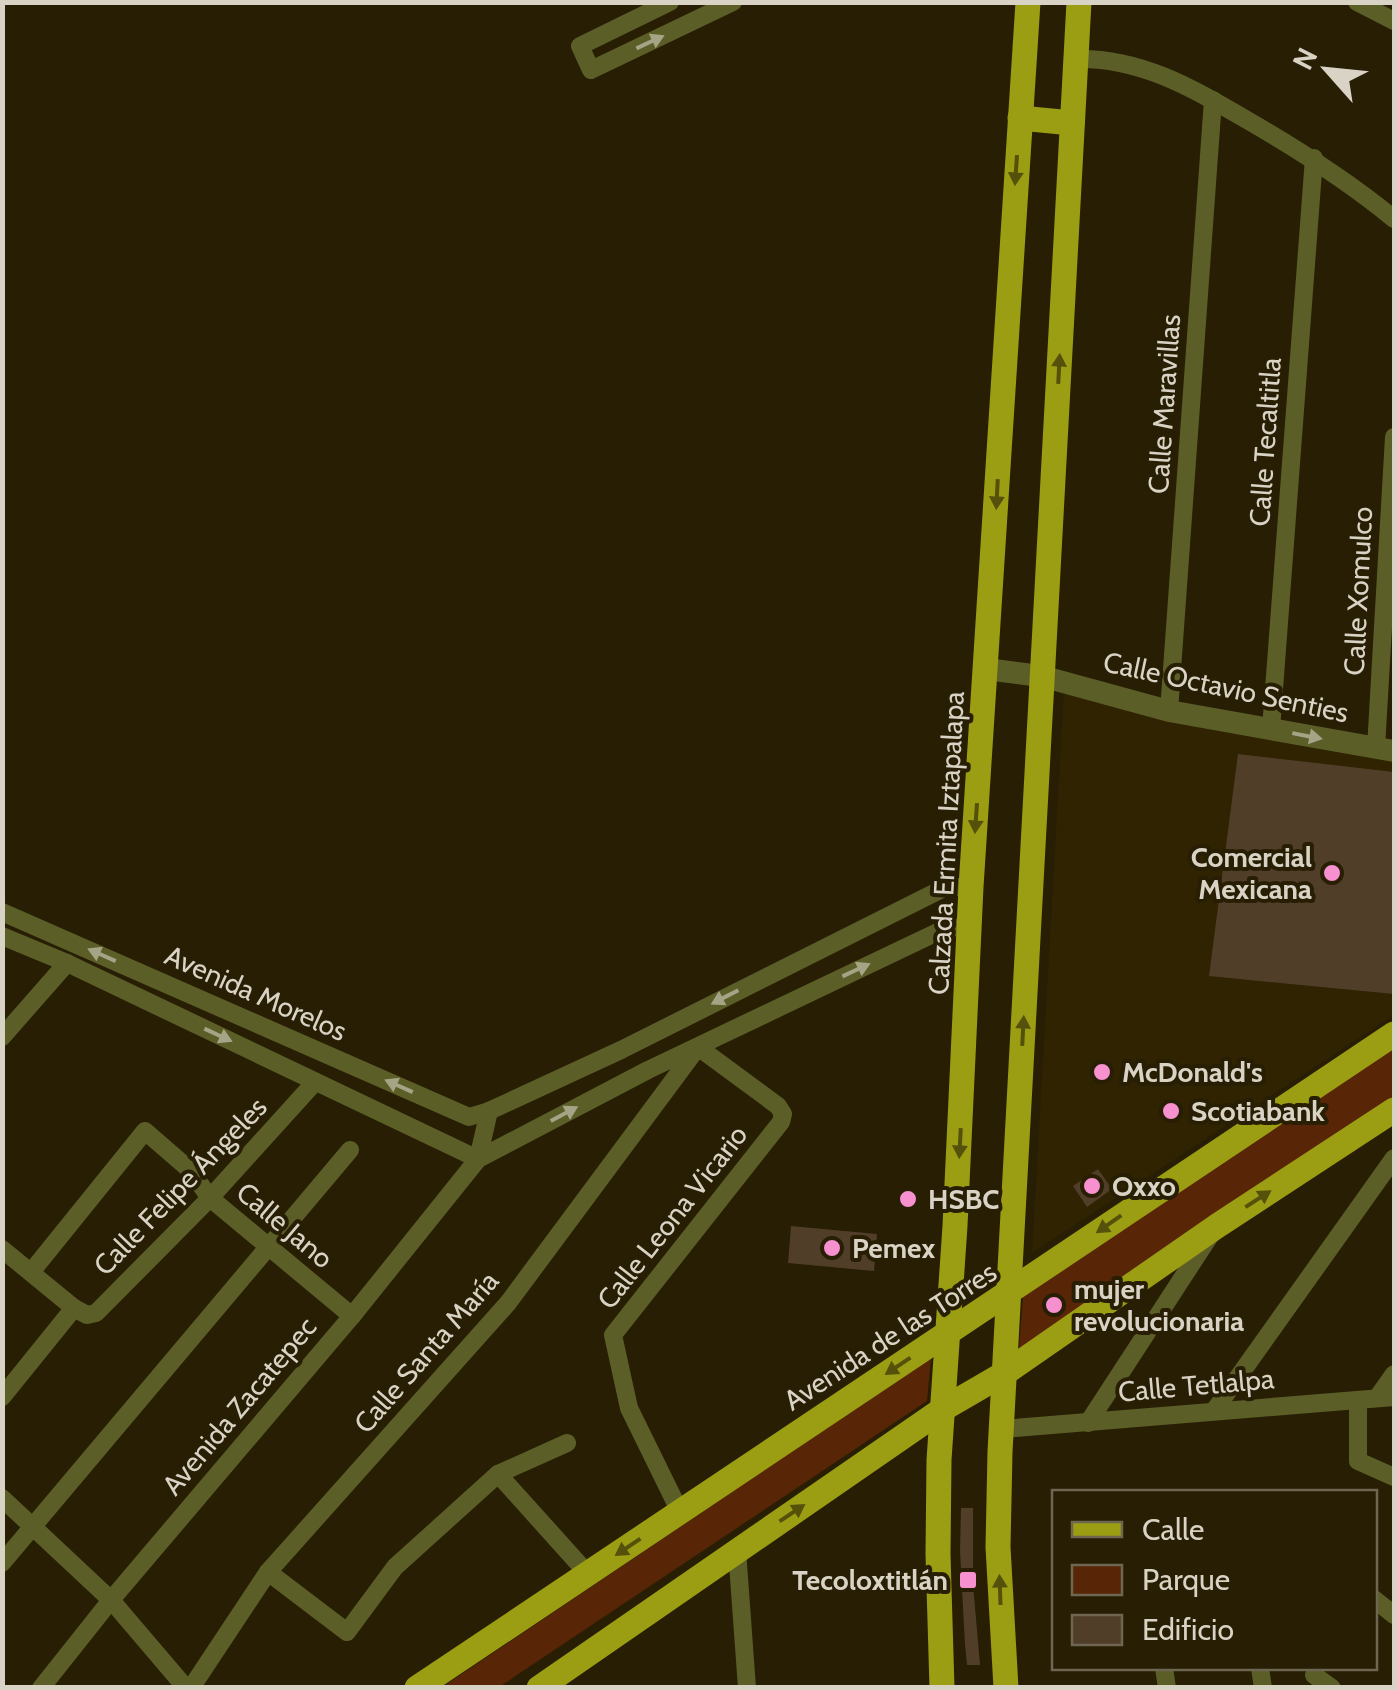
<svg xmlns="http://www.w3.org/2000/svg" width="1397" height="1690" font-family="Cabin,sans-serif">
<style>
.built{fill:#2f2301}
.green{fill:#582606}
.building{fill:#513e29}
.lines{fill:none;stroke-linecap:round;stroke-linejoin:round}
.minor{stroke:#5c5e28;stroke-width:18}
.tertiary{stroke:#5c5e28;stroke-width:22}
.primary{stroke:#9b9d12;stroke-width:25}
.oneway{fill:#a6a486}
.oneway2{fill:#55510a}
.poi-dot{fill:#f790ce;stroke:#271e04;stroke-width:4}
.labels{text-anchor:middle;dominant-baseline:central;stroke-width:8;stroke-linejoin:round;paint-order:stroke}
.street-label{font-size:28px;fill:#d8d3c4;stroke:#271e04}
.poi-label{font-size:28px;font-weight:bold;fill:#d8d3c4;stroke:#271e04;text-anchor:start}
</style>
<rect width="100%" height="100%" fill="#271e04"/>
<!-- built -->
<polygon class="built" points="1064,691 1223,732 1394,756 1394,1015 1032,1253"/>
<!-- green -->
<g class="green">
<polygon points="1394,1045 1394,1097 1019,1351 1023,1296"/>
<polygon points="931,1358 927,1401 499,1687 441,1688"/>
</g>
<!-- building -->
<g class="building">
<polygon points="1238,754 1394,772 1394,994 1209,976"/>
<polygon points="1098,1169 1112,1189 1087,1207 1073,1186"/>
<polygon points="791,1226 877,1234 874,1271 788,1263"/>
<polygon points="961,1508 973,1508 973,1584 980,1665 967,1665 965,1645 960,1551"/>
</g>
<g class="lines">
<!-- minor -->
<g class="minor">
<polyline points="670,2 580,46 591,70 733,2"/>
<polyline points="1357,2 1394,21"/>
<path d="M1075,59C1140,57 1192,88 1247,120C1299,150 1348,181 1394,219"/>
<polyline points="1169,711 1213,100"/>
<polyline points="1271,729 1314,158"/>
<polyline points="1376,748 1394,437"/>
<polyline points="2,912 469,1117 489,1111 621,1050 946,887 971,887"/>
<polyline points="2,936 67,963 478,1159 648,1070 948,927 970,928"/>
<polyline points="2,1037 67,963"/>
<polyline points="2,1249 74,1308"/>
<polyline points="32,1271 145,1131 190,1170 210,1198 352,1316"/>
<polyline points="2,1397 74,1308 87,1315 96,1313 210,1198 315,1082"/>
<polyline points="1377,1398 1394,1374"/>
<polyline points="1358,1400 1358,1461 1394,1477"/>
<polyline points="1214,1411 1394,1158"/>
<polyline points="1088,1423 1211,1234"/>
<polyline points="1002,1429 1394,1397"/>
<polyline points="498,1474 587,1573"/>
<polyline points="2,1498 111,1600 186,1688"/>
<polyline points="737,1550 747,1688"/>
<polyline points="2,1563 350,1150"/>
<polyline points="268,1572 347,1632 395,1567 498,1474 567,1443"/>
<polyline points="1374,1599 1394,1615"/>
<polyline points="1164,1668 1167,1688"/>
<polyline points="1260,1668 1263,1688"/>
<polyline points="1314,1675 1332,1688"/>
<polyline points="41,1688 111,1600 352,1316 478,1159 489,1111"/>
<polyline points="191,1688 268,1572 508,1303 698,1047 778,1106 783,1114 781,1122 613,1335 629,1408 680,1512"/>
</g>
<!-- tertiary -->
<polyline class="tertiary" points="986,669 1041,676 1169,711 1394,751"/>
<!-- primary -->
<g class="primary">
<polyline points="1020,118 1072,123"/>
<polyline points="417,1688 1394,1034"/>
<polyline points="539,1688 943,1409 1005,1373 1217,1226 1394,1110"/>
<polyline points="942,1688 938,1554 939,1460 955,1226 971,887 1028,2"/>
<polyline points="1006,1688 998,1547 1000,1452 1079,2"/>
</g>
</g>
<!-- one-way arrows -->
<defs><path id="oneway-solid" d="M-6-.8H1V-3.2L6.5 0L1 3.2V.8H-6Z" transform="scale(2.5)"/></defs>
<g class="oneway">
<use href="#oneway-solid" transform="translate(650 42) rotate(-25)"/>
<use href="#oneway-solid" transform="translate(1307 736) rotate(11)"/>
<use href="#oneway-solid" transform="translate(102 955) rotate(-156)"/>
<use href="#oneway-solid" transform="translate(856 970) rotate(-25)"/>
<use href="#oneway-solid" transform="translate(725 997) rotate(153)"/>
<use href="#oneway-solid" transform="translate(218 1035) rotate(25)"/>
<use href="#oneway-solid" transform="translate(399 1086) rotate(-156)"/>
<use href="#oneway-solid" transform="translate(564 1114) rotate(-28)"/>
</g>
<g class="oneway2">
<use href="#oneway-solid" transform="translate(1016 170) rotate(94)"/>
<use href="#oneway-solid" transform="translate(1059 369) rotate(-87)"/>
<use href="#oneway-solid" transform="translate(997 494) rotate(93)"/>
<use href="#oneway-solid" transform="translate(976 818) rotate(94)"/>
<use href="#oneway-solid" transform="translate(1023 1031) rotate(-87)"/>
<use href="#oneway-solid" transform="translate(960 1143) rotate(93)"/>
<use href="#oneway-solid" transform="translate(1258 1199) rotate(-33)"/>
<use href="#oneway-solid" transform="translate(1109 1224) rotate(145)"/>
<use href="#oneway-solid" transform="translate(898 1366) rotate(146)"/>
<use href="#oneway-solid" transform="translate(792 1513) rotate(-34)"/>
<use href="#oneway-solid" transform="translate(628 1547) rotate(146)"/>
<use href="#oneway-solid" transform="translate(1000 1590) rotate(-92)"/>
</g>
<!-- markers -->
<g class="poi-dot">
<circle cx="1332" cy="873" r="10"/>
<circle cx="1102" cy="1072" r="10"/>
<circle cx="1171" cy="1111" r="10"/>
<circle cx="1092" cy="1186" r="10"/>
<circle cx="908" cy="1199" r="10"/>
<circle cx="832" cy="1248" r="10"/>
<circle cx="1054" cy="1305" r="10"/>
<rect x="958" y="1570" width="20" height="20" rx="5"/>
</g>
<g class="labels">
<!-- street labels -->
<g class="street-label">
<text transform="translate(1164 404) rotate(-86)">Calle Maravillas</text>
<text transform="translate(1265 442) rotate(-86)">Calle Tecaltitla</text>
<text transform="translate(1358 591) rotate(-87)">Calle Xomulco</text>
<text transform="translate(1226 687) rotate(12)">Calle Octavio Senties</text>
<text transform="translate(946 843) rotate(-87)">Calzada Ermita Iztapalapa</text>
<text transform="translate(256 993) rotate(24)">Avenida Morelos</text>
<text transform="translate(180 1186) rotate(-46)">Calle Felipe Ángeles</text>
<text transform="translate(672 1217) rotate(-52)">Calle Leona Vicario</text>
<text transform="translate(285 1225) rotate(40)">Calle Jano</text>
<text transform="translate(890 1336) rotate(-33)">Avenida de las Torres</text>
<text transform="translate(426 1352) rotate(-49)">Calle Santa María</text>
<text transform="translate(1196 1385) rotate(-5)">Calle Tetlalpa</text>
<text transform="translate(239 1406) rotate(-50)">Avenida Zacatepec</text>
</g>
<!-- poi labels -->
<g class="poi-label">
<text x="1312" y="857" text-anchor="end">Comercial<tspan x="1312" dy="32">Mexicana</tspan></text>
<text x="1122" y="1072">McDonald's</text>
<text x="1191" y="1111">Scotiabank</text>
<text x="1112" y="1186">Oxxo</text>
<text x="928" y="1199">HSBC</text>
<text x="852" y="1248">Pemex</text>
<text x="1074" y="1289">mujer<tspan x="1074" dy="32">revolucionaria</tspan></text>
<text x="948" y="1580" text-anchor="end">Tecoloxtitlán</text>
</g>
</g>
<!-- border -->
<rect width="1397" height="1690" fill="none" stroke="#d8d3c4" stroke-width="10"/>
<!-- legend -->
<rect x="1052" y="1490" width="325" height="180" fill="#271e04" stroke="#6e6651" stroke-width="2.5"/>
<rect x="1072" y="1522" width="50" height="15" fill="#9b9d12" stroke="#6e6651" stroke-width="2.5"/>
<text x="1142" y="1540" font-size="30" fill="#d8d3c4">Calle</text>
<rect x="1072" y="1565" width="50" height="30" fill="#582606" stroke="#6e6651" stroke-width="2.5"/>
<text x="1142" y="1590" font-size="30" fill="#d8d3c4">Parque</text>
<rect x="1072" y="1615" width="50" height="30" fill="#513e29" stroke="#6e6651" stroke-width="2.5"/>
<text x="1142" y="1640" font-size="30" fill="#d8d3c4">Edificio</text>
<!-- north arrow -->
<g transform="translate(1327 70) rotate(297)" stroke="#271e04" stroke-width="8" paint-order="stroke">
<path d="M0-8L18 38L0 25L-18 38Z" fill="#d8d3c4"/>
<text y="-15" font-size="28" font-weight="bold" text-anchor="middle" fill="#d8d3c4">N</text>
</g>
</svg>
